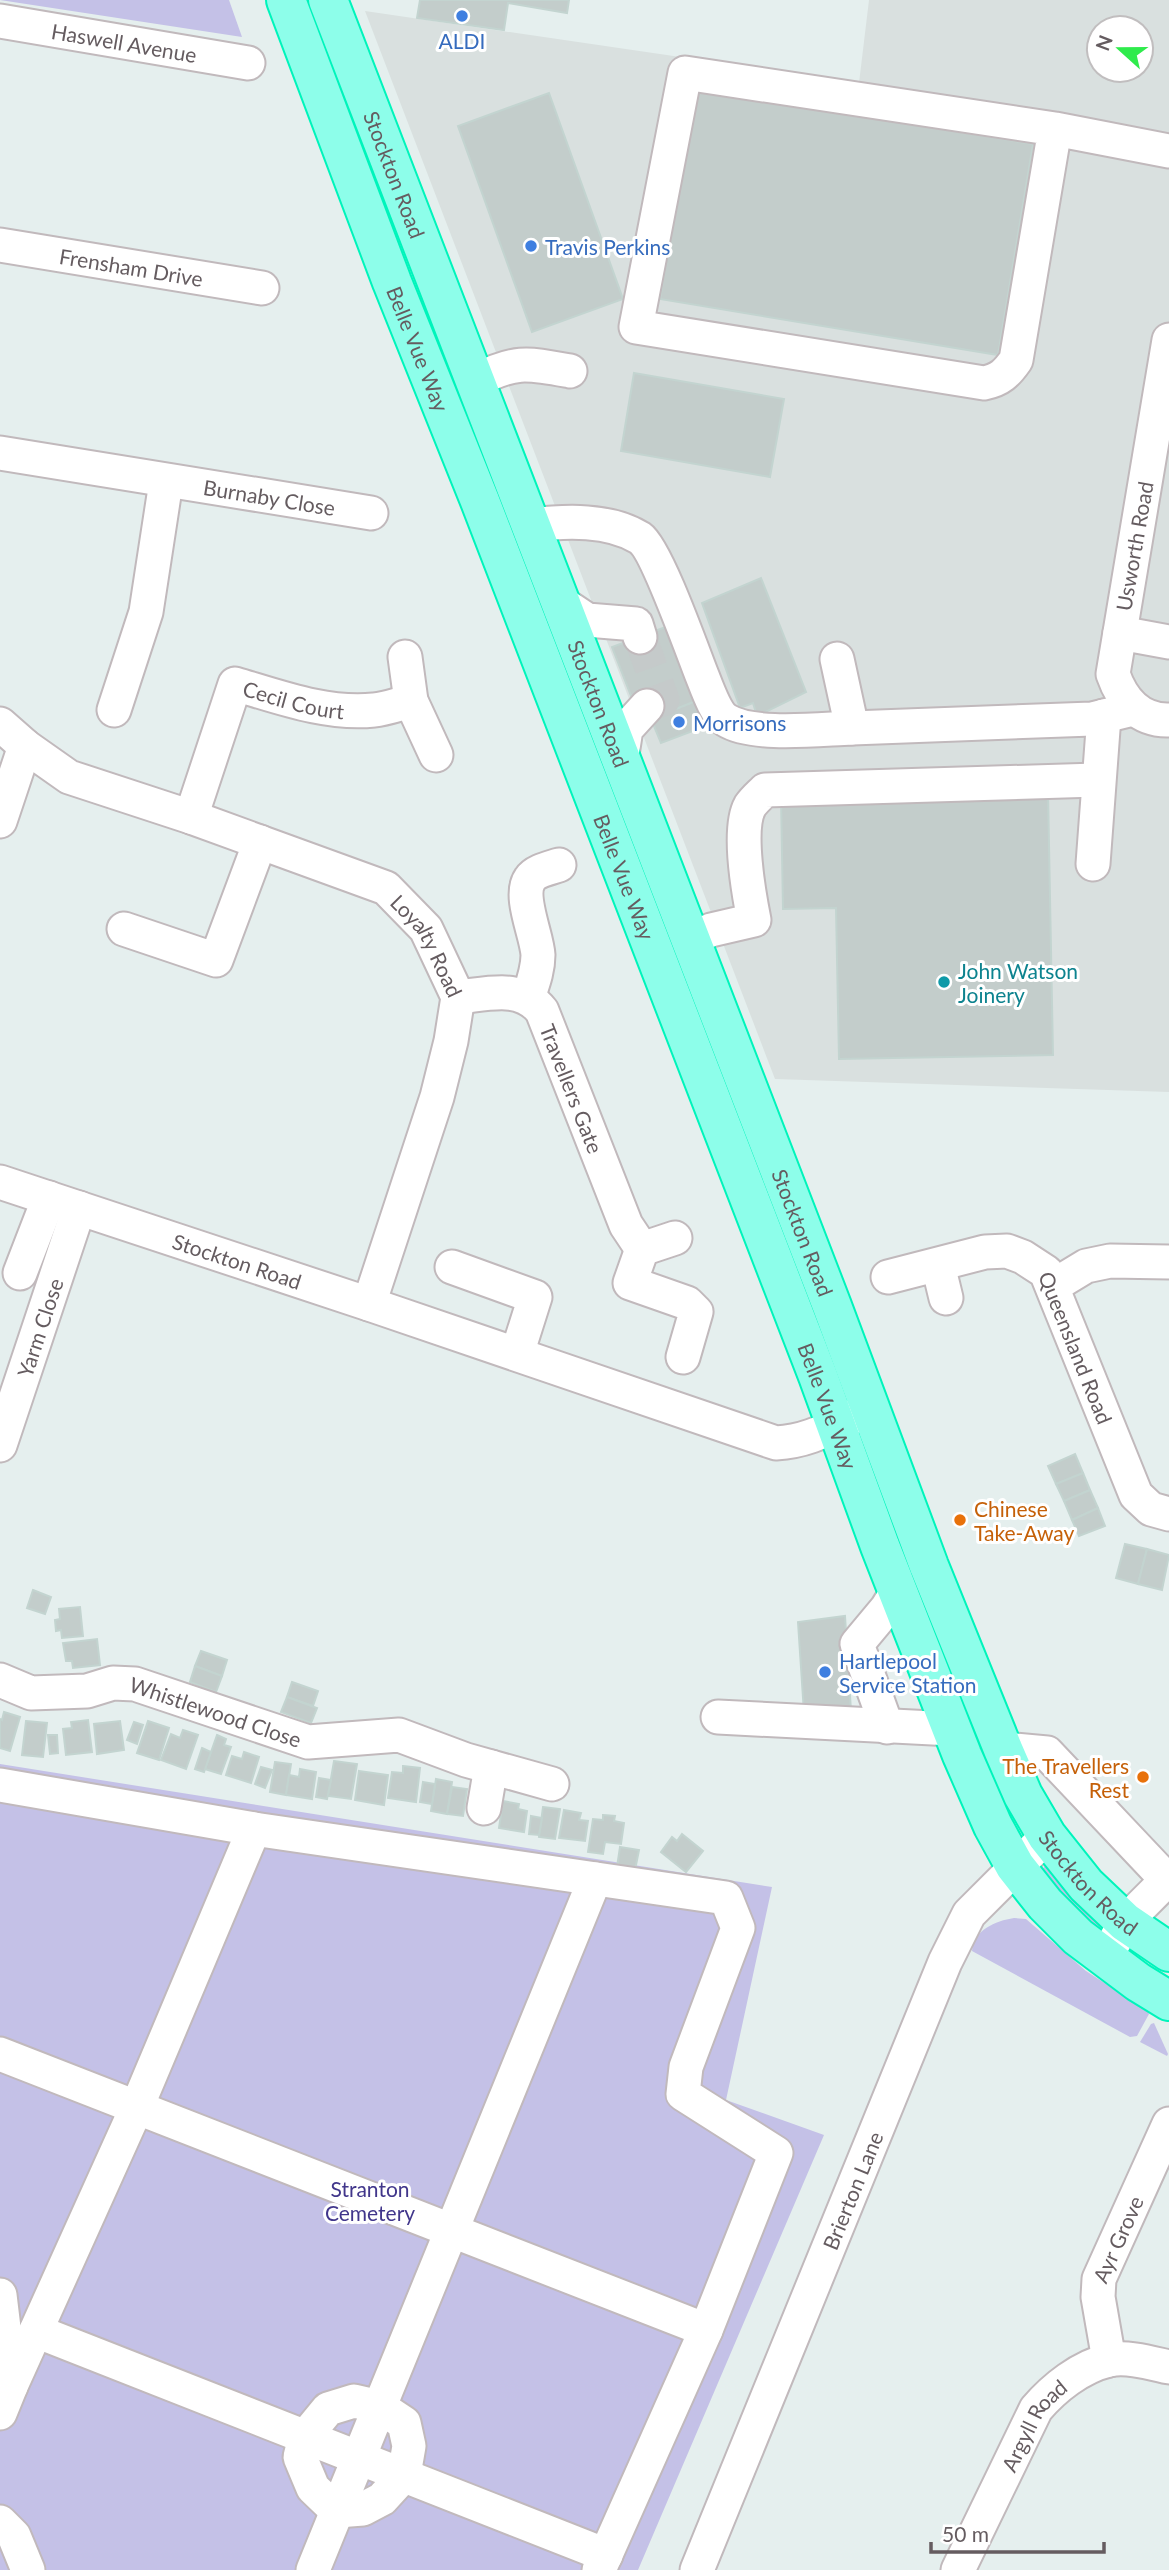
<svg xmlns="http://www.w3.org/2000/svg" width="1169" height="2570" font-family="Lato,sans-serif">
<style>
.industrial{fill:#d9e0df;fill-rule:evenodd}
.green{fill:#c4c1e7}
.building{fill:#c3cdcb;stroke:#c3d4d0;stroke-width:2}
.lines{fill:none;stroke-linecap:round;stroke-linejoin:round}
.minor-tunnel{stroke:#c5caca;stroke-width:33;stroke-dasharray:33 17;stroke-linecap:butt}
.minor-casing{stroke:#c1b9bc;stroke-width:37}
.highway-casing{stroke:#00f4bb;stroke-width:42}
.minor{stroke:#fff;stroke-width:33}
.highway{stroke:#8dfeea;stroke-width:38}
.shop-dot{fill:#3f7fe0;stroke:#fff;stroke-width:2.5}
.culture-dot{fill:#0f9aa8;stroke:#fff;stroke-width:2.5}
.food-dot{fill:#e8710a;stroke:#fff;stroke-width:2.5}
.labels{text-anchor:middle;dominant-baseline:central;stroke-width:6;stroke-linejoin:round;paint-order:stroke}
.shop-label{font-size:21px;fill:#366cbe;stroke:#fff;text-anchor:start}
.street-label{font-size:21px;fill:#655c60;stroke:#fff}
.culture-label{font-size:21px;fill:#0d838f;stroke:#fff;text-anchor:start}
.food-label{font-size:21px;fill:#c56008;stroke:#fff;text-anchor:start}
.park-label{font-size:21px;fill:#41368b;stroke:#fff}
</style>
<rect width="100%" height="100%" fill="#e5efee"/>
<!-- industrial -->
<path class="industrial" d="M869,0H1169V1092L775,1079L365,11L859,83ZM1099,28H1141V70H1099Z"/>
<!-- green -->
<g class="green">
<polygon points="0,0 229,0 242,37"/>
<polygon points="0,1764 772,1887 726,2100 824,2135 638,2570 0,2570"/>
<polygon points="1049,1864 1057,1869 1052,1874 1104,1926 1102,1928 1091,1928 1042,1871 1045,1865"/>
<path d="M1014,1918L1026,1919L1086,1971L1148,2011L1149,2014L1137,2036L1130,2037L972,1951C974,1930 995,1921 1014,1918Z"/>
<polygon points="1154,2023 1168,2054 1167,2056 1140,2042 1151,2024"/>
</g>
<!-- building -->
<g class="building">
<polygon points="420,0 569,0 567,13 508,3 504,30 417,18"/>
<polygon points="695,88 1033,144 998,355 660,299"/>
<polygon points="549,93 623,299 532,332 458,126"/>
<polygon points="634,373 784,399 770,477 621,451"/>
<polygon points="761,578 806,692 757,716 753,703 740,708 702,603"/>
<polygon points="668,626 696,701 651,719 633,701 612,647"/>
<polygon points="696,701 706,726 661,743 651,719"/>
<polygon points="1048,792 1053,1055 839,1059 836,908 783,909 781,797"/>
<polygon points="1075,1454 1083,1473 1056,1484 1048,1466"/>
<polygon points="1083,1473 1090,1490 1064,1501 1056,1484"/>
<polygon points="1090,1490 1098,1508 1072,1520 1064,1501"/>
<polygon points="1098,1508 1105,1526 1079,1536 1072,1520"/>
<polygon points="1125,1544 1147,1549 1138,1584 1116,1578"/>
<polygon points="1147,1549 1169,1555 1162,1590 1138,1584"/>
<polygon points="33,1590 51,1597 45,1614 27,1608"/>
<polygon points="80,1607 83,1636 62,1638 61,1630 56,1631 55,1620 60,1619 59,1609"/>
<polygon points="845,1616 851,1711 804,1713 798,1622"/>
<polygon points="97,1639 100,1665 73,1668 72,1661 66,1661 63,1643"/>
<polygon points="201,1651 227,1660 222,1676 195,1666"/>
<polygon points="195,1666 222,1676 216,1692 190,1682"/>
<polygon points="292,1682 318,1691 313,1706 287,1697"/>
<polygon points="287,1697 317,1708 311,1723 281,1712"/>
<polygon points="4,1712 20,1717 10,1751 0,1748 0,1719 2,1720"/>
<polygon points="88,1720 92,1752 66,1755 63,1729 72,1728 71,1722"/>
<polygon points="26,1721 47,1723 43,1757 22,1755"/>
<polygon points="120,1721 124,1750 97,1754 94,1724"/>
<polygon points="148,1721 169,1728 159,1760 137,1753"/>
<polygon points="134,1722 143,1725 137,1744 127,1740"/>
<polygon points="183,1730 198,1735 186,1769 161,1760 171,1734 180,1738"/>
<polygon points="48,1735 57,1735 58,1753 50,1754"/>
<polygon points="217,1735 226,1739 224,1745 231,1747 221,1774 205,1769"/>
<polygon points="202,1748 211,1752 204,1772 195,1769"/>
<polygon points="244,1752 259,1757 251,1783 226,1775 232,1756 242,1759"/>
<polygon points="334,1761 357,1764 351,1799 328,1796"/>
<polygon points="275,1762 291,1764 286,1795 270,1792"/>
<polygon points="403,1766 420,1768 416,1802 388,1798 392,1772 403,1773"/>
<polygon points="261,1767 272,1770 265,1788 255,1784"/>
<polygon points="300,1769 316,1772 312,1799 286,1795 289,1775 299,1777"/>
<polygon points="359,1771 388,1775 384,1805 355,1800"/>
<polygon points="319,1778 331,1780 327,1799 316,1797"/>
<polygon points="436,1779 452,1782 447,1814 431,1811"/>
<polygon points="423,1782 435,1784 432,1804 420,1802"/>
<polygon points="452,1787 467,1789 463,1816 447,1814"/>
<polygon points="503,1801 519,1804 518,1809 527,1811 524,1832 499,1828"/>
<polygon points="543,1807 560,1809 555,1839 539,1837"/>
<polygon points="564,1810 581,1813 579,1820 588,1821 585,1841 559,1838"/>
<polygon points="603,1815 615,1816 614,1821 624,1823 621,1844 605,1842 603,1854 588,1852 593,1819 603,1820"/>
<polygon points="531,1816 542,1818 539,1835 529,1834"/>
<polygon points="682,1834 703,1851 686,1872 661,1852 672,1837 677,1841"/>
<polygon points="620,1847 639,1850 635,1870 617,1867"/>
</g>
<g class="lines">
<!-- minor-tunnel -->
<polyline class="minor-tunnel" points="640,637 663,700 647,706"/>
<!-- minor casing -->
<g class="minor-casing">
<g id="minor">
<path id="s1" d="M0,21L248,63"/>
<path d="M1055,129L1016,360C1007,373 1000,380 984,383L636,327L685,73L1055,129L1169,151"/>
<path id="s2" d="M0,245L262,288"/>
<path d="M1169,340L1113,674C1122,700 1139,721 1169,720"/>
<path d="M475,381C515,360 527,363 570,371"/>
<path id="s3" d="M0,453L371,513"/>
<path d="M531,525C566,521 609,519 640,538C656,549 692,650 701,673C706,685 715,713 726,720C753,737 820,729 852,728"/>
<polyline points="560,602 587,620 636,624 640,637"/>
<polyline points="1120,633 1169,642"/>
<polyline points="405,657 411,701 436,755"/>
<polyline points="837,659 852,728 1092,719 1133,709"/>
<polyline points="114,710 146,612 166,482"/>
<path id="s4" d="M0,724L25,746L69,777L191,817L386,888L426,929L458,997L451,1041L437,1097L369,1304"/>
<polyline points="621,761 626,729 647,706"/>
<path id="s5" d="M191,817L235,684C279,697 327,715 374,710C386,709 399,704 411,701"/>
<polyline points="0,821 25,746"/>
<polyline points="1093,864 1104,716"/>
<polyline points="124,929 216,960 260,842"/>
<path d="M689,939L711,930L754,920C749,895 737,829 750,806C754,800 760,795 765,790L1097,780"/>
<path id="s6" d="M458,997C489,994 521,984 542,1011L626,1225L642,1249"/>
<path d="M528,998C533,983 538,970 538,955C537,935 518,896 530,879C535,871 550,868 559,865"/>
<path id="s7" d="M0,1182L369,1304L776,1443C810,1441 829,1428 859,1414"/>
<polyline points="675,1238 642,1249 630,1283 687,1303 696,1312 683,1357"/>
<polyline points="938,1265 946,1298"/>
<polyline points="452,1267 535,1297 517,1354"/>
<polyline points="20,1273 49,1198"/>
<path id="s8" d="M888,1277L985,1252L1007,1251L1023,1257L1046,1272L1136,1495L1151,1509L1169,1514"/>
<polyline points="1053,1286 1086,1266 1110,1261 1169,1262"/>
<path id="s9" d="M0,1445L79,1208"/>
<path id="s10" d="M0,1680L31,1693L87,1691L113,1683L135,1684L308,1742L399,1735L466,1760L552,1784"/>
<polyline points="718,1717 952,1729"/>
<polyline points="887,1727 857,1644 887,1608 898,1590"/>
<polyline points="1003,1749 1047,1753 1167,1880 1125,1922 1105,1959"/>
<polyline points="0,1785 254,1829 726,1898 738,1928 686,2067 683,2094 776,2153 706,2330 599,2570"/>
<polyline points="484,1808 491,1767"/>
<polyline points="0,2054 706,2330"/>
<polyline points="0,2295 11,2386 0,2413"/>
<polyline points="36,2331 606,2555"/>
<path id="s11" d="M1109,2360L1098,2297L1099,2279L1169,2124"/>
<polyline points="11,2386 136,2109 254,1829"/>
<polygon points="354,2401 380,2407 404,2423 409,2446 404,2475 382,2499 363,2509 337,2511 313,2488 300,2457 305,2437 328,2409"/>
<polyline points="0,2522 14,2536 28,2570"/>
<polyline points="313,2570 595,1879"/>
<path id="s12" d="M697,2570L945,1962L969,1914L1047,1836"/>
<path id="s13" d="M958,2570L1036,2409C1054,2388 1080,2367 1109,2360C1127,2356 1151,2363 1169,2367"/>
</g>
</g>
<!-- highway casing -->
<g class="highway-casing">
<g id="highway">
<path id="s14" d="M286,0L392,282L480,501L818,1376L880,1546L962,1755L993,1826L1015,1866L1045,1904L1078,1937L1138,1982L1169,2001"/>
<path id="s15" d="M328,0L832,1306L929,1566L1003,1749L1023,1795L1047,1836L1086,1885L1125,1922L1169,1952"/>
</g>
</g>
<!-- minor -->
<use href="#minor" class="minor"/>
<!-- highway -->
<use href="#highway" class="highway"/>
</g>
<!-- markers -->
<g class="shop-dot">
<circle cx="462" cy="16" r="7"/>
<circle cx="531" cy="246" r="7"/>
<circle cx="679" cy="722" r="7"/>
<circle cx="825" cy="1672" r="7"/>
</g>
<circle class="culture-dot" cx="944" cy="982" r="7"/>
<g class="food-dot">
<circle cx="960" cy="1520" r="7"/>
<circle cx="1143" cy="1777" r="7"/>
</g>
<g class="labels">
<!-- shop labels -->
<g class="shop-label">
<text x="462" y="40" text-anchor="middle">ALDI</text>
<text x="545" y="246">Travis Perkins</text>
<text x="693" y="722">Morrisons</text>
<text x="839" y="1660">Hartlepool<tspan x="839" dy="24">Service Station</tspan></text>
</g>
<!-- street labels -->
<g class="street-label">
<text stroke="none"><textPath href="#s1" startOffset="126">Haswell Avenue</textPath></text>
<text stroke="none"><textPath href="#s15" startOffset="187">Stockton Road</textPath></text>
<text stroke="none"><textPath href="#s2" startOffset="133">Frensham Drive</textPath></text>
<text stroke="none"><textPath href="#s14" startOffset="373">Belle Vue Way</textPath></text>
<text stroke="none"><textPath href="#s3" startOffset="273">Burnaby Close</textPath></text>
<text transform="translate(1134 546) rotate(-80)">Usworth Road</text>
<text stroke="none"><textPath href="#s5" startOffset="201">Cecil Court</textPath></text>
<text stroke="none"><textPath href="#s15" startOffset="754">Stockton Road</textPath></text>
<text stroke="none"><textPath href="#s14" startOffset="940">Belle Vue Way</textPath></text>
<text stroke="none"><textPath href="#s4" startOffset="495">Loyalty Road</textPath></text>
<text stroke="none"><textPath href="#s6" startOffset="173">Travellers Gate</textPath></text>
<text stroke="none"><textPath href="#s15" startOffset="1321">Stockton Road</textPath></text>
<text stroke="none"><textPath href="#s7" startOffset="250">Stockton Road</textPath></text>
<text stroke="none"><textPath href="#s9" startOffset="124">Yarm Close</textPath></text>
<text stroke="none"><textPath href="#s8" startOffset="248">Queensland Road</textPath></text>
<text stroke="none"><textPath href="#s14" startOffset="1507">Belle Vue Way</textPath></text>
<text stroke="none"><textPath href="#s10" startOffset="224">Whistlewood Close</textPath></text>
<text stroke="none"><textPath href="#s15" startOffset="2035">Stockton Road</textPath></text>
<text stroke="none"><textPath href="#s12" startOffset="410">Brierton Lane</textPath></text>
<text stroke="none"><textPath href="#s11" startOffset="126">Ayr Grove</textPath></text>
<text stroke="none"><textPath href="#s13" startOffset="164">Argyll Road</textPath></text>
</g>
<!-- culture labels -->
<g class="culture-label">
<text x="958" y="970">John Watson<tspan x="958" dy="24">Joinery</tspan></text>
</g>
<!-- food labels -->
<g class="food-label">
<text x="974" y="1508">Chinese<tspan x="974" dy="24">Take-Away</tspan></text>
<text x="1129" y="1765" text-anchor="end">The Travellers<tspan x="1129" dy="24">Rest</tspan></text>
</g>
<!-- park labels -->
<g class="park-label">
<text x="370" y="2188">Stranton<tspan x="370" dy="24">Cemetery</tspan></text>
</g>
</g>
<!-- north arrow -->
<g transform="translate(1120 49) rotate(291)"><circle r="33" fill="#ffffff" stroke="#c1bebf" stroke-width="2"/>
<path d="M0-5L12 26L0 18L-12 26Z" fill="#2feb4c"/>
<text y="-10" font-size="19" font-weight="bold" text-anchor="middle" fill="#655c60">N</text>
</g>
<!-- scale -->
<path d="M931 2542v10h173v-10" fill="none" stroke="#655c60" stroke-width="3.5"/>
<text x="942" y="2542" font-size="21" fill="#655c60" stroke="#ffffff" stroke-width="5" paint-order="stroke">50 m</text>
</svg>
